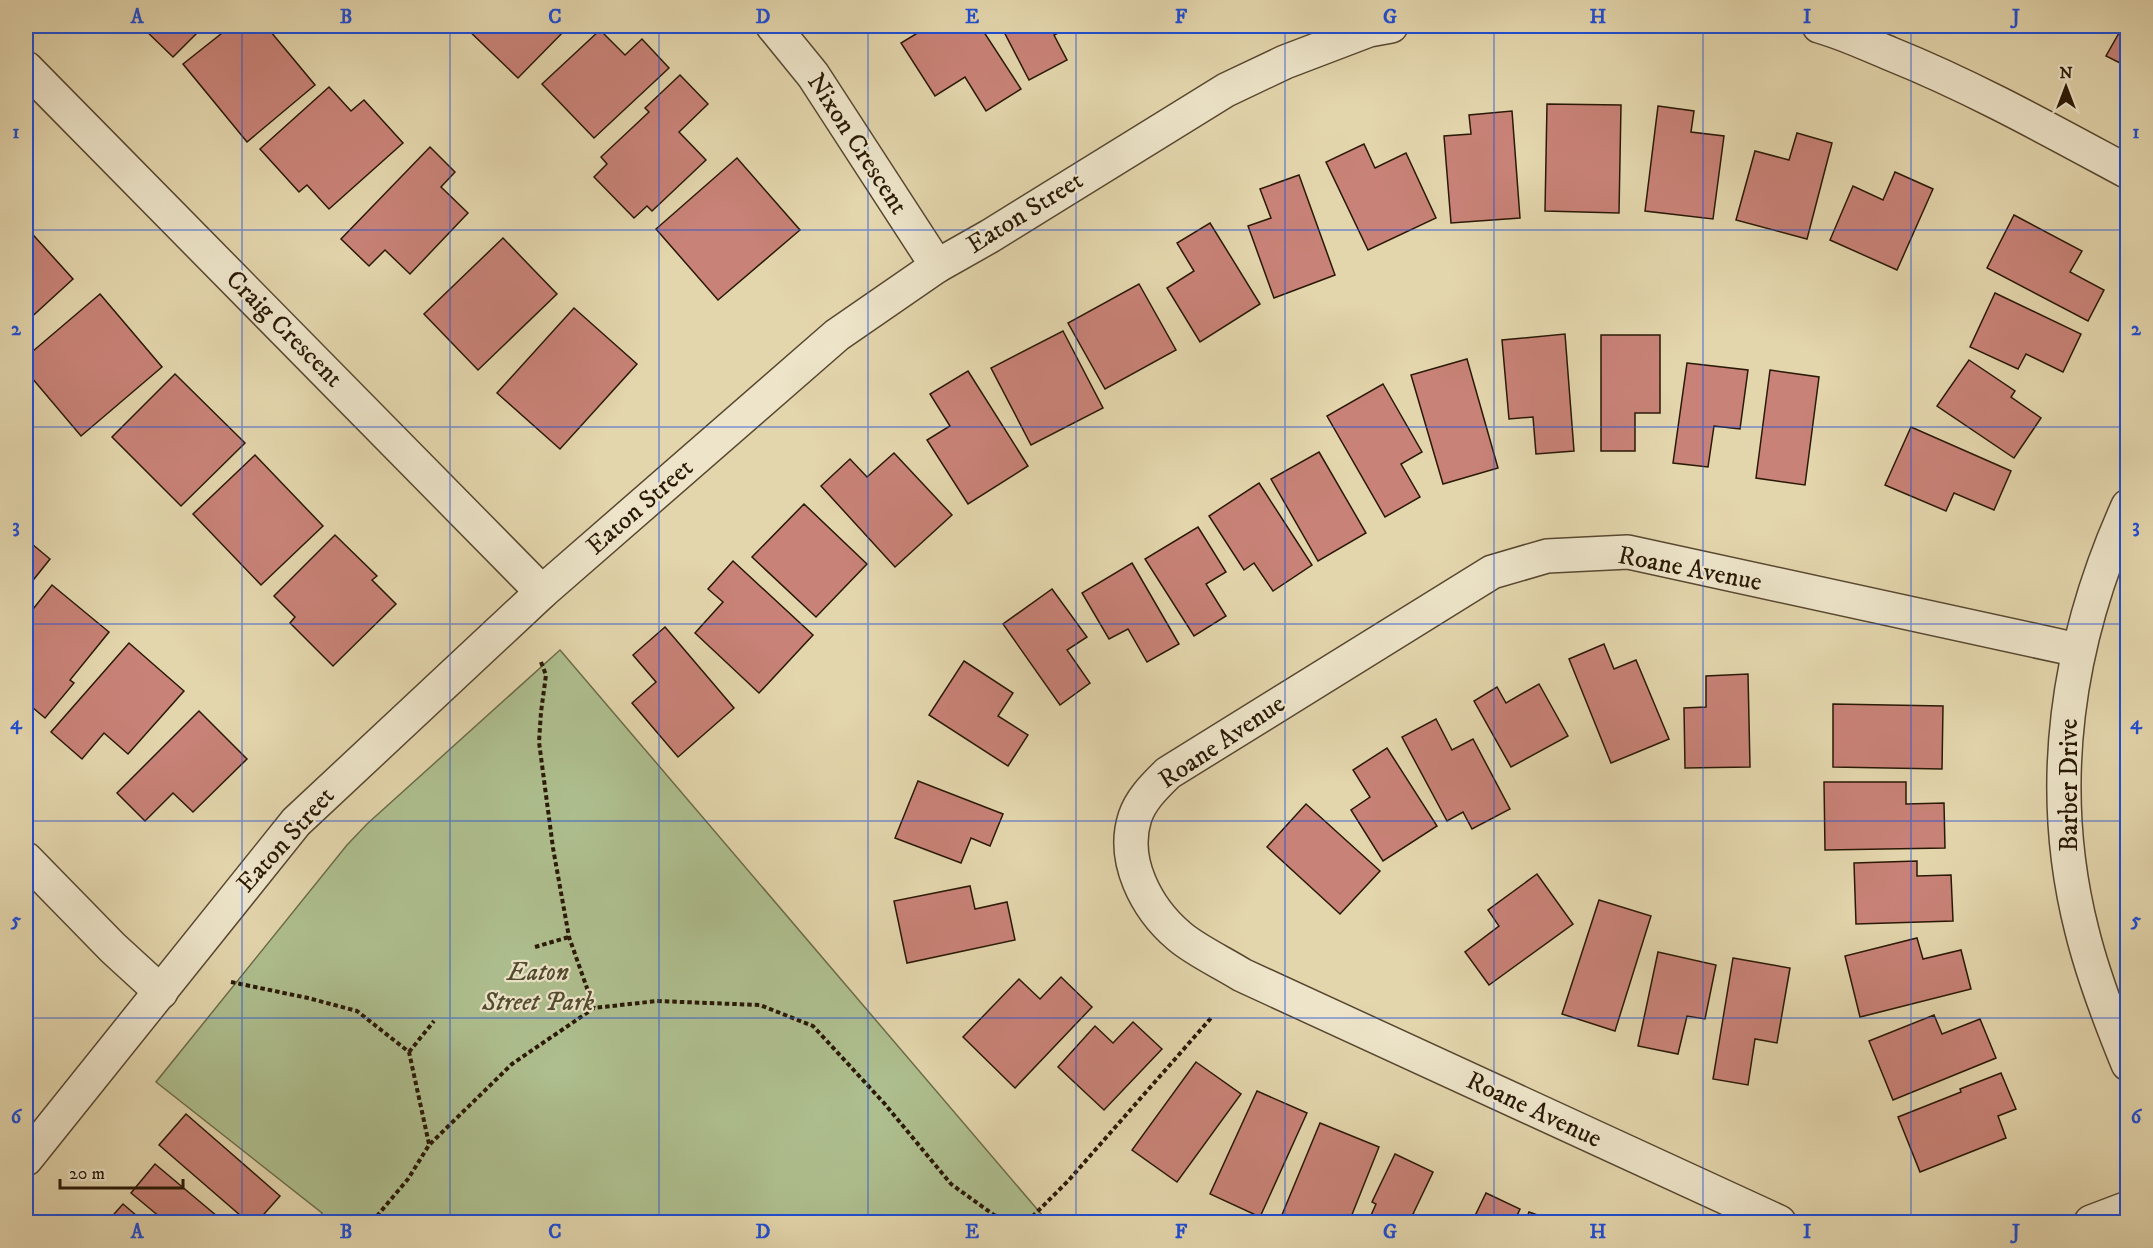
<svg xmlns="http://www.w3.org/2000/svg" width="2153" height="1248" font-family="'IM FELL DW Pica',serif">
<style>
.green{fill:#aebe8e;stroke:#6c6c4a;stroke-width:1.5}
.building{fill:#c88277;stroke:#2a1906;stroke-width:1.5}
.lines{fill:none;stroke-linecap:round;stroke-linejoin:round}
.minor-casing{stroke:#584830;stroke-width:36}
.tertiary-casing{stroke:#584830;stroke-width:36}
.path{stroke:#2a1906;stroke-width:4;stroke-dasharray:4.5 3;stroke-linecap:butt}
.minor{stroke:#ede4c9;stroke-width:33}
.tertiary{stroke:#ede4c9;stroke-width:33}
.grid{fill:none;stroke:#1d4ed8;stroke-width:1.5;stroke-opacity:0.55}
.labels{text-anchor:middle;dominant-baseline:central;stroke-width:4.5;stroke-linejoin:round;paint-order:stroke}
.street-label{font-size:26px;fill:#2a1906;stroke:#ede4c9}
.park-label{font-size:26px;font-style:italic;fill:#524b2f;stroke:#ede4c9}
.neatline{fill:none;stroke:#1d4ed8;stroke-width:2}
.grid-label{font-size:20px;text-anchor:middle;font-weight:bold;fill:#1d4ed8}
</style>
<rect width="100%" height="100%" fill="#e3d5ac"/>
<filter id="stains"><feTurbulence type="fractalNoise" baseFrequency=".00333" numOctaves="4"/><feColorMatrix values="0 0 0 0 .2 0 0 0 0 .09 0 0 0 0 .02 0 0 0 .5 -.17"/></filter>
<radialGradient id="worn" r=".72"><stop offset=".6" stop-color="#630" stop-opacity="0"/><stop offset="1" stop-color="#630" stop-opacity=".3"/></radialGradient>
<!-- green -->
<polygon class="green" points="560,650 1048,1222 317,1222 322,1213 156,1082 347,845 367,824"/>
<!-- building -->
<g class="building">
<polygon points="141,26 204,26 173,57"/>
<polygon points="231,26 266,26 315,85 247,142 183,64"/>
<polygon points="464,26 569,26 518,78"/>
<polygon points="929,26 980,26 1021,89 986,111 965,77 935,96 901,43"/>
<polygon points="1001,26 1073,26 1054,35 1067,60 1029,80"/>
<polygon points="2123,26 2128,26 2128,67 2106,56"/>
<polygon points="600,30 625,55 642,39 669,68 594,138 542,84"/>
<polygon points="680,75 708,104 679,132 706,160 652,211 647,206 634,218 594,177 607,164 601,157 649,112 645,108"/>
<polygon points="329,87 351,111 364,100 403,143 329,209 307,185 299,192 260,149"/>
<polygon points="1547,104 1621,105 1619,213 1545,211"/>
<polygon points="1658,106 1694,111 1691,132 1724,136 1713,219 1645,211"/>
<polygon points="1512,111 1520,218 1451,223 1444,136 1471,134 1469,115"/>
<polygon points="1797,133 1832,143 1807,239 1736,220 1755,151 1789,160"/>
<polygon points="1364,144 1375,168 1406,153 1436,218 1368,250 1326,162"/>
<polygon points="430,147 455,172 441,187 468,213 410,274 385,250 369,266 341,239"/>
<polygon points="737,158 800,230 718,300 656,229"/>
<polygon points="1895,172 1933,189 1897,270 1830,240 1853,186 1883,200"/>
<polygon points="1299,175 1335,275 1274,298 1248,226 1271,218 1260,189"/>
<polygon points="2014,215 2082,251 2070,272 2104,290 2088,321 1987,268"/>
<polygon points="1210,223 1260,304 1200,342 1167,288 1194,271 1177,243"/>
<polygon points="26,227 73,279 26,322"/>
<polygon points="503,238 557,294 478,370 424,314"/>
<polygon points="1139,284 1176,350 1105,389 1068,323"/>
<polygon points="1995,293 2081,334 2063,372 2026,354 2018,369 1970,347"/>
<polygon points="100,294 162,367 81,436 26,371 26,357"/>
<polygon points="574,308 637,364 560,449 497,393"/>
<polygon points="1063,331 1103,408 1031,445 991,368"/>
<polygon points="1565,334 1574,451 1536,454 1533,417 1509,419 1502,340"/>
<polygon points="1601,335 1660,335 1660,413 1635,413 1635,451 1601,451"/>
<polygon points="1467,359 1498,468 1443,484 1411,375"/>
<polygon points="1969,360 2015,391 2011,397 2041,418 2014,458 1937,406"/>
<polygon points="1687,363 1748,370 1740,429 1714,426 1708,467 1673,463"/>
<polygon points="1770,370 1819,377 1805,485 1756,478"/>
<polygon points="968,371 1028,466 968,504 927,440 950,426 930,394"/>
<polygon points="175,374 245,443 181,506 112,437"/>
<polygon points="1383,384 1422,452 1401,464 1420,497 1385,517 1327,416"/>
<polygon points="1911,427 2011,471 1994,510 1954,493 1946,511 1885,485"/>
<polygon points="1319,452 1366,533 1318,561 1271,479"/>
<polygon points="894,453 952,515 895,567 821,486 850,459 867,477"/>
<polygon points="255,455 323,526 261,585 193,514"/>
<polygon points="1259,483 1312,565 1273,591 1254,563 1244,570 1209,516"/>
<polygon points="804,504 867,564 816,617 752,557"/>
<polygon points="1198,527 1226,572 1206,584 1226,616 1194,636 1145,559"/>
<polygon points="335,535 377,576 372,580 396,604 333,666 290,623 295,617 274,596"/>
<polygon points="26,539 50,559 26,589"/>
<polygon points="733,561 813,635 759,693 695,633 723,602 708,589"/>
<polygon points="1132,563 1179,644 1147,662 1128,629 1109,639 1082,593"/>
<polygon points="52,585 109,632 70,680 74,683 45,718 26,702 26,618"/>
<polygon points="1052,589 1087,637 1067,650 1090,683 1060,705 1003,624"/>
<polygon points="665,627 734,708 678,757 632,703 656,682 633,655"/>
<polygon points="129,643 184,691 128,754 104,733 82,759 51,732"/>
<polygon points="1604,644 1614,669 1636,660 1669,739 1611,763 1569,659"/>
<polygon points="964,661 1013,693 998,716 1028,735 1008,766 929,715"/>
<polygon points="1748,674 1750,767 1685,768 1684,708 1706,707 1706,676"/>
<polygon points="1539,684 1568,736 1511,767 1474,701 1497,687 1506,703"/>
<polygon points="1833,704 1943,706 1942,769 1833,767"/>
<polygon points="199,711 247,759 193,812 173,793 145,821 117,793"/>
<polygon points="1436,719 1452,750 1473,739 1510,809 1472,829 1463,812 1447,821 1402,737"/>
<polygon points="1387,748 1437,826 1383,861 1351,810 1370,797 1353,770"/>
<polygon points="918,781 1003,814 990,846 971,838 961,863 895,838"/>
<polygon points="1824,782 1906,782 1906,804 1944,803 1945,848 1825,850"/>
<polygon points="1306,804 1380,871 1340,914 1267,847"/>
<polygon points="1917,861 1917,876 1951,875 1953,921 1856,924 1854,863"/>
<polygon points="1537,874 1573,924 1489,985 1465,952 1499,926 1488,910"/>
<polygon points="970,886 975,909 1007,902 1015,940 907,963 894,901"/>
<polygon points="1599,900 1651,916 1615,1031 1562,1014"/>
<polygon points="1917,938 1923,959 1961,950 1971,989 1860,1017 1845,956"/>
<polygon points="1658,952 1716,965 1705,1019 1687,1016 1678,1054 1638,1046"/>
<polygon points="1733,958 1790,968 1777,1043 1755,1039 1748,1085 1713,1079"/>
<polygon points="1061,977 1092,1007 1015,1088 963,1037 1019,979 1040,999"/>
<polygon points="1934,1015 1942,1034 1980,1019 1996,1058 1893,1100 1869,1041"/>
<polygon points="1133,1022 1162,1049 1104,1110 1058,1067 1095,1026 1113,1043"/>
<polygon points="1196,1062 1241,1094 1177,1182 1132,1150"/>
<polygon points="2001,1073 2016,1109 1998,1116 2006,1138 1920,1172 1898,1117 1961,1092 1960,1089"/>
<polygon points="1257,1091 1307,1113 1260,1217 1210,1194"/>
<polygon points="186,1114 280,1196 257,1222 248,1222 159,1145"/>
<polygon points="1320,1123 1379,1147 1349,1222 1279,1222"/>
<polygon points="1395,1154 1433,1172 1413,1214 1432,1222 1368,1222 1376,1204 1372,1202"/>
<polygon points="155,1164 224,1222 166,1222 131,1193"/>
<polygon points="1486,1193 1520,1209 1514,1222 1472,1222"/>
<polygon points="123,1204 144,1222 107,1222"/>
<polygon points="1529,1212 1557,1222 1525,1222"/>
</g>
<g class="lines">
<!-- minor casing -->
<g class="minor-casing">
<g id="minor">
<polyline points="773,26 813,75 937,266"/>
<path d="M1819,26C1844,33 1867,44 1891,54C1973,87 2050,130 2128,172"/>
<polyline points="26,68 542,592"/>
<polyline points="26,859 113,948 161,992"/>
<polyline points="26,1159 296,822 542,592 837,335 937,266 990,236 1226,90 1285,62 1369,30 1391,26"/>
<path d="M1779,1222L1242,975C1223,963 1195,950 1179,936C1146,908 1121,860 1135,817C1141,799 1155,786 1168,773L1492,572L1547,556L1628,552L2078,650"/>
<polyline points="2091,1222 2128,1208"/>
</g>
</g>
<!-- tertiary casing -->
<g class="tertiary-casing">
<path id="tertiary" d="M2128,506C2067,641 2045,786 2082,931C2093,976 2110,1020 2128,1064"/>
</g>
<!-- path -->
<g class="path">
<polyline points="541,662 546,675 541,712 539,742 553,848 569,937 594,1008"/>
<polyline points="535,947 569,937"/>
<polyline points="231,982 308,998 357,1011 409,1052 429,1144"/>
<polyline points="409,1052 434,1021"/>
<polyline points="372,1222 408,1179 429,1145 512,1064 594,1008 657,1001 760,1005 813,1026 884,1103 951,1184 994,1215 1011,1222"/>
<polyline points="1027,1222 1068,1181 1211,1018"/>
</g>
<!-- minor -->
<use href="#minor" class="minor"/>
<!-- tertiary -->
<use href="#tertiary" class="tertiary"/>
</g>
<!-- grid -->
<path class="grid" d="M242,26V1222M450,26V1222M659,26V1222M868,26V1222M1076,26V1222M1285,26V1222M1494,26V1222M1703,26V1222M1911,26V1222M26,230H2128M26,427H2128M26,624H2128M26,821H2128M26,1018H2128"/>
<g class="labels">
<!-- street labels -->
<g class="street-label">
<text transform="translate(857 144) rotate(57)">Nixon Crescent</text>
<text transform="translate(1025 213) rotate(-32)">Eaton Street</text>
<text transform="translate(284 329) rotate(45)">Craig Crescent</text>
<text transform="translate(640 507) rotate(-41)">Eaton Street</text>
<text transform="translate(1690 569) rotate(11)">Roane Avenue</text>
<text transform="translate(1222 742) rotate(-34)">Roane Avenue</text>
<text transform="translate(2069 785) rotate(-90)">Barber Drive</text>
<text transform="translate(286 840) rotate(-48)">Eaton Street</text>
<text transform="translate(1534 1110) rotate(25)">Roane Avenue</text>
</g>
<!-- park labels -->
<g class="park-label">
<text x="538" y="972">Eaton<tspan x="538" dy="30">Street Park</tspan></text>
</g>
</g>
<!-- margin -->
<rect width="2153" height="1248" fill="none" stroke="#e3d5ac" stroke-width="66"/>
<!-- north arrow -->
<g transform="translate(2066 87)" stroke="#ede4c9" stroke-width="4.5" paint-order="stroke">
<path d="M0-4.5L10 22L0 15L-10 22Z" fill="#2a1906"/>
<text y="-9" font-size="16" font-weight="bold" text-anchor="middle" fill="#2a1906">N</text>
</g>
<!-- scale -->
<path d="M60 1179v9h123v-9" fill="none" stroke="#2a1906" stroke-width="3"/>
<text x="69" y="1179" font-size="18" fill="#2a1906" stroke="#ede4c9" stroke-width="4.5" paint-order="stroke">20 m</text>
<rect x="33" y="33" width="2087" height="1182" class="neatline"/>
<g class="grid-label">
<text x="137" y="23">A</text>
<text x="346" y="23">B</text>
<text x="555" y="23">C</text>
<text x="763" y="23">D</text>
<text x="972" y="23">E</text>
<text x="1181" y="23">F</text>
<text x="1390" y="23">G</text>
<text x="1598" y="23">H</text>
<text x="1807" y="23">I</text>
<text x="2016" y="23">J</text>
<text x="16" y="138">1</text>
<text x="2136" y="138">1</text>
<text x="16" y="335">2</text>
<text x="2136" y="335">2</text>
<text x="16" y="532">3</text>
<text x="2136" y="532">3</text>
<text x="16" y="729">4</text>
<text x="2136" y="729">4</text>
<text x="16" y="926">5</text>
<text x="2136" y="926">5</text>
<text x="16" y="1123">6</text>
<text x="2136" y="1123">6</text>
<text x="137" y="1238">A</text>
<text x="346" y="1238">B</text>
<text x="555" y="1238">C</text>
<text x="763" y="1238">D</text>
<text x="972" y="1238">E</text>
<text x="1181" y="1238">F</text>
<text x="1390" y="1238">G</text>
<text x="1598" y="1238">H</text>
<text x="1807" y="1238">I</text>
<text x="2016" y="1238">J</text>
</g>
<rect width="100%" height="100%" filter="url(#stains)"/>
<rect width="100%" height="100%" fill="url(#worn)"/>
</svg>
